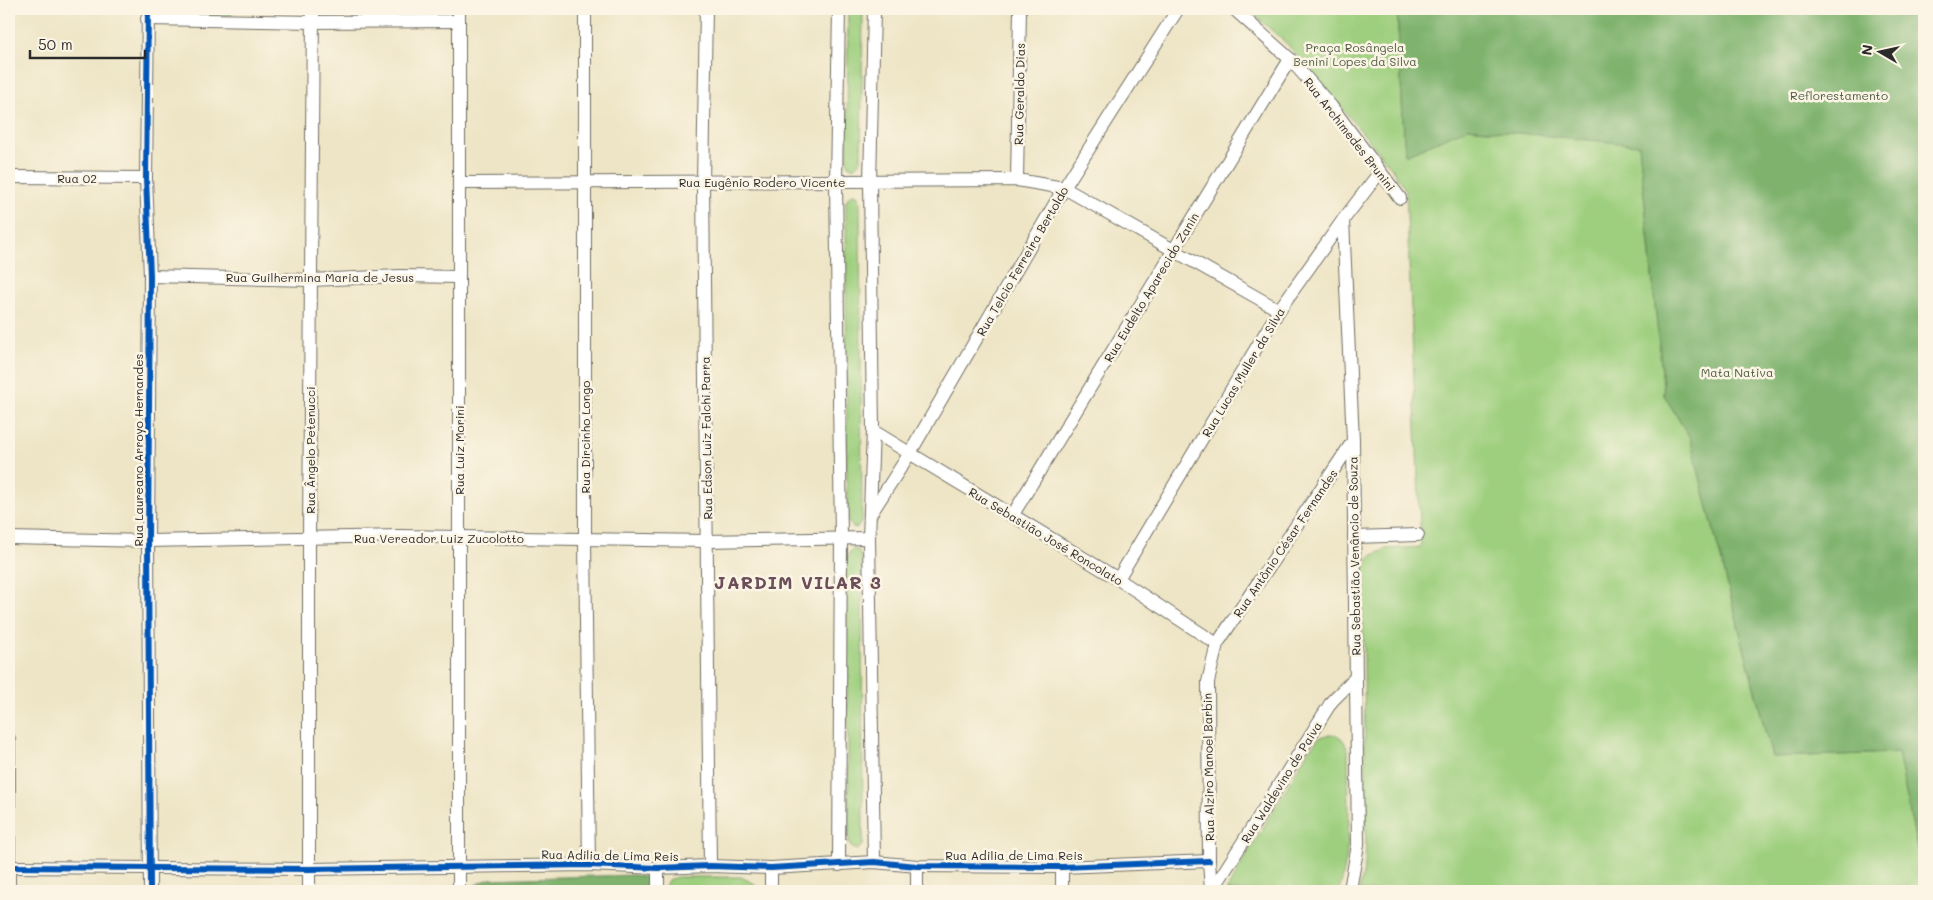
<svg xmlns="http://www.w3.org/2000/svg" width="1933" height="900" font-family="Mali,sans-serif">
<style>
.green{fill:#9ecf7e;stroke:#647d54}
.forest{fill:#7eb26d;stroke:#546e4c}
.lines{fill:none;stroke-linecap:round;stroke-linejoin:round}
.street-casing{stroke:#6f6c61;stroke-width:14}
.street{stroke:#fff;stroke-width:12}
.cycleway-casing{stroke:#fcf5e5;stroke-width:9}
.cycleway{stroke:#0057b8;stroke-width:6}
.labels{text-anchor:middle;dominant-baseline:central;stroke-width:5;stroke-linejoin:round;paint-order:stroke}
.park-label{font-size:12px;fill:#4e5c44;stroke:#fcf5e5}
.street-label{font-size:12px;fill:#2b2b2b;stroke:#fcf5e5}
.district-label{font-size:18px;font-weight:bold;letter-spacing:1px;fill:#6b4e59;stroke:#fcf5e5}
</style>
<rect width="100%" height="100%" fill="#fcf5e5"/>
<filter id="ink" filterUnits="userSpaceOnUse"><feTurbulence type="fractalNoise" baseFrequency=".02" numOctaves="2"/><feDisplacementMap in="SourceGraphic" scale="10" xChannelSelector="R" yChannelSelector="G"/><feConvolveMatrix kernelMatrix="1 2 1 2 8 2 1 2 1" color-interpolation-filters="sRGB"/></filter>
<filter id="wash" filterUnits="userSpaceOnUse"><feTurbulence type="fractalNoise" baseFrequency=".0096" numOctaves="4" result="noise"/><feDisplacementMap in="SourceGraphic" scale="20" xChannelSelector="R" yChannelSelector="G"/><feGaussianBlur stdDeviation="1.12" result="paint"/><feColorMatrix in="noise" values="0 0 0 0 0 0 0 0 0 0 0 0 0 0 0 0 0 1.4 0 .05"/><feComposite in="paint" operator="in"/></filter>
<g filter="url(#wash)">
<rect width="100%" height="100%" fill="#eee5c6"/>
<!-- green -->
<g class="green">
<polygon points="159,9 232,9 232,15 168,15"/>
<polygon points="848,9 863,9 861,161 854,168 848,165 847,160"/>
<polygon points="1248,9 1397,9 1405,155 1467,128 1639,144 1664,395 1690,438 1772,757 1898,753 1924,883 1924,891 1359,891 1365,865 1366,842 1363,570 1371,556 1386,549 1421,547 1406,191 1391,167 1320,82 1287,44"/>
<polygon points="855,194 858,196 860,201 862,521 858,527 854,528 847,520 846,201 850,195"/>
<polygon points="853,549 859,551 862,561 863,845 857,850 850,846 849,842 846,560 850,551"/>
<path d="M1329,734C1341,734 1344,740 1348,751C1348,797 1353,846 1339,891H1226L1308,751L1319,738Z"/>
<polygon points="677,877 741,877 755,884 758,891 663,891 668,880"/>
</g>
<!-- forest -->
<g class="forest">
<polygon points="1397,9 1924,9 1924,883 1898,753 1772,757 1690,438 1664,395 1639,145 1468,128 1405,155"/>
<polygon points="634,875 648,878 651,891 473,891 475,885 489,879"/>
</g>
</g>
<g filter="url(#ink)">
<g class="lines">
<!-- street casing -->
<g class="street-casing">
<g id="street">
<polyline points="148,9 146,178 150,276 148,541 150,891"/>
<polyline points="459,9 459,891"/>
<polyline points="585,9 585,540 589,865"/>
<polyline points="706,9 703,183 710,866"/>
<polyline points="839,9 836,182 841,538 839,865"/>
<polyline points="1234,9 1290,59 1331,106 1400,198"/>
<polyline points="147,19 313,22 459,21"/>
<polyline points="9,177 146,178"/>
<polyline points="1017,180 1020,9"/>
<polyline points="459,183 1017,180 1064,188 1279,310"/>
<polyline points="1343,220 1353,441 1358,845 1351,884 1348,891"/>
<polyline points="150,276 311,280 400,276 459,277"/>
<polyline points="873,431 1118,579 1217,644"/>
<polyline points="870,515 910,453 1064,188 1178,9"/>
<polyline points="1012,516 1290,59"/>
<polyline points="1354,537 1418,535"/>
<polyline points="9,538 148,541 401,536 707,541 869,538"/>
<polyline points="1118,579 1279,310 1343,220 1380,172"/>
<polyline points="9,739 9,891"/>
<polyline points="874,862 869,538 873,431 870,182 874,9"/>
<polyline points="917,866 917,891"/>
<polyline points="9,867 309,869 589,865 658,868 710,866 771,868 874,862 917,866 1062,867 1209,861"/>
<polyline points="1062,867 1062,891"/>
<polyline points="658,868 658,891"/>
<polyline points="771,868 771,891"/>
<polyline points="309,891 309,538 313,9"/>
<polyline points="1211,891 1209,861 1208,682 1217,644 1353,441"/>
<polyline points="1212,891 1332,701 1355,678"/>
</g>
</g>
<!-- street -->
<use href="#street" class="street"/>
<!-- cycleway casing -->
<g class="cycleway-casing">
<g id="cycleway">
<polyline points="148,9 146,178 150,276 148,541 150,891"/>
<polyline points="9,867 309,869 589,865 658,868 710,866 771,868 874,862 917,866 1062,867 1209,861"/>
</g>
</g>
<!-- cycleway -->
<use href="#cycleway" class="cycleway"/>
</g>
</g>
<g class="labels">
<!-- park labels -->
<g class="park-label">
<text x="1355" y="47">Praça Rosângela<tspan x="1355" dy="14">Benini Lopes da Silva</tspan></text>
<text x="1839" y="95">Reflorestamento</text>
<text x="1737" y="372">Mata Nativa</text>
</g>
<!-- street labels -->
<g class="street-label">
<text transform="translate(1019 94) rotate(-89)">Rua Geraldo Dias</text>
<text transform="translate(1350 134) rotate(52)">Rua Archimedes Brunini</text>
<text x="77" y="178">Rua 02</text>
<text x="762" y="182">Rua Eugênio Rodero Vicente</text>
<text transform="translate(1022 261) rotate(-60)">Rua Telcio Ferreira Bertoldo</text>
<text x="320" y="277">Rua Guilhermina Maria de Jesus</text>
<text transform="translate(1151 287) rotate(-59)">Rua Eudelto Aparecido Zanin</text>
<text transform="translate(1243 372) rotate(-59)">Rua Lucas Muller da Silva</text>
<text transform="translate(585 437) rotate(-90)">Rua Dircinho Longo</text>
<text transform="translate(706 438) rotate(-91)">Rua Edson Luiz Falchi Parra</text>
<text transform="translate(138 450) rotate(-90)">Rua Laureano Arroyo Hernandes</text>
<text transform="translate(310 450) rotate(-90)">Rua Ângelo Petenucci</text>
<text transform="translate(459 450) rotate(-90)">Rua Luiz Morini</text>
<text transform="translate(1046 536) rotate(31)">Rua Sebastião José Roncolato</text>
<text x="439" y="538">Rua Vereador Luiz Zucolotto</text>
<text transform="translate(1285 543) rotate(-56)">Rua Antônio César Fernandes</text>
<text transform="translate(1354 556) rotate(-91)">Rua Sebastião Venâncio de Souza</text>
<text transform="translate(1208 767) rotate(-91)">Rua Alziro Manoel Barbin</text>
<text transform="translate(1281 782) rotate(-58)">Rua Waldevino de Paiva</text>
<text transform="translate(610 855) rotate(1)">Rua Adilia de Lima Reis</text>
<text x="1014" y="855">Rua Adilia de Lima Reis</text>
</g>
<!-- district labels -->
<g class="district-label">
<text x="798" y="582">JARDIM VILAR 3</text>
</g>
</g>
<!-- margin -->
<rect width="1933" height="900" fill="none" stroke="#fcf5e5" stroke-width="30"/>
<!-- north arrow -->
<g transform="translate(1880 52) rotate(279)" stroke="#fcf5e5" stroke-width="4" paint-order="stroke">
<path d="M0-4L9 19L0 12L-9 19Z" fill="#2b2b2b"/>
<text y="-8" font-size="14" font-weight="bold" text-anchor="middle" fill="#2b2b2b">N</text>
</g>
<!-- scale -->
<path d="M30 50v8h115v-8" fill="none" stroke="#2b2b2b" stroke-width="2.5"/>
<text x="38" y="50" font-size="15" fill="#2b2b2b" stroke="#fcf5e5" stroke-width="4" paint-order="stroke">50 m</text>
</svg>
